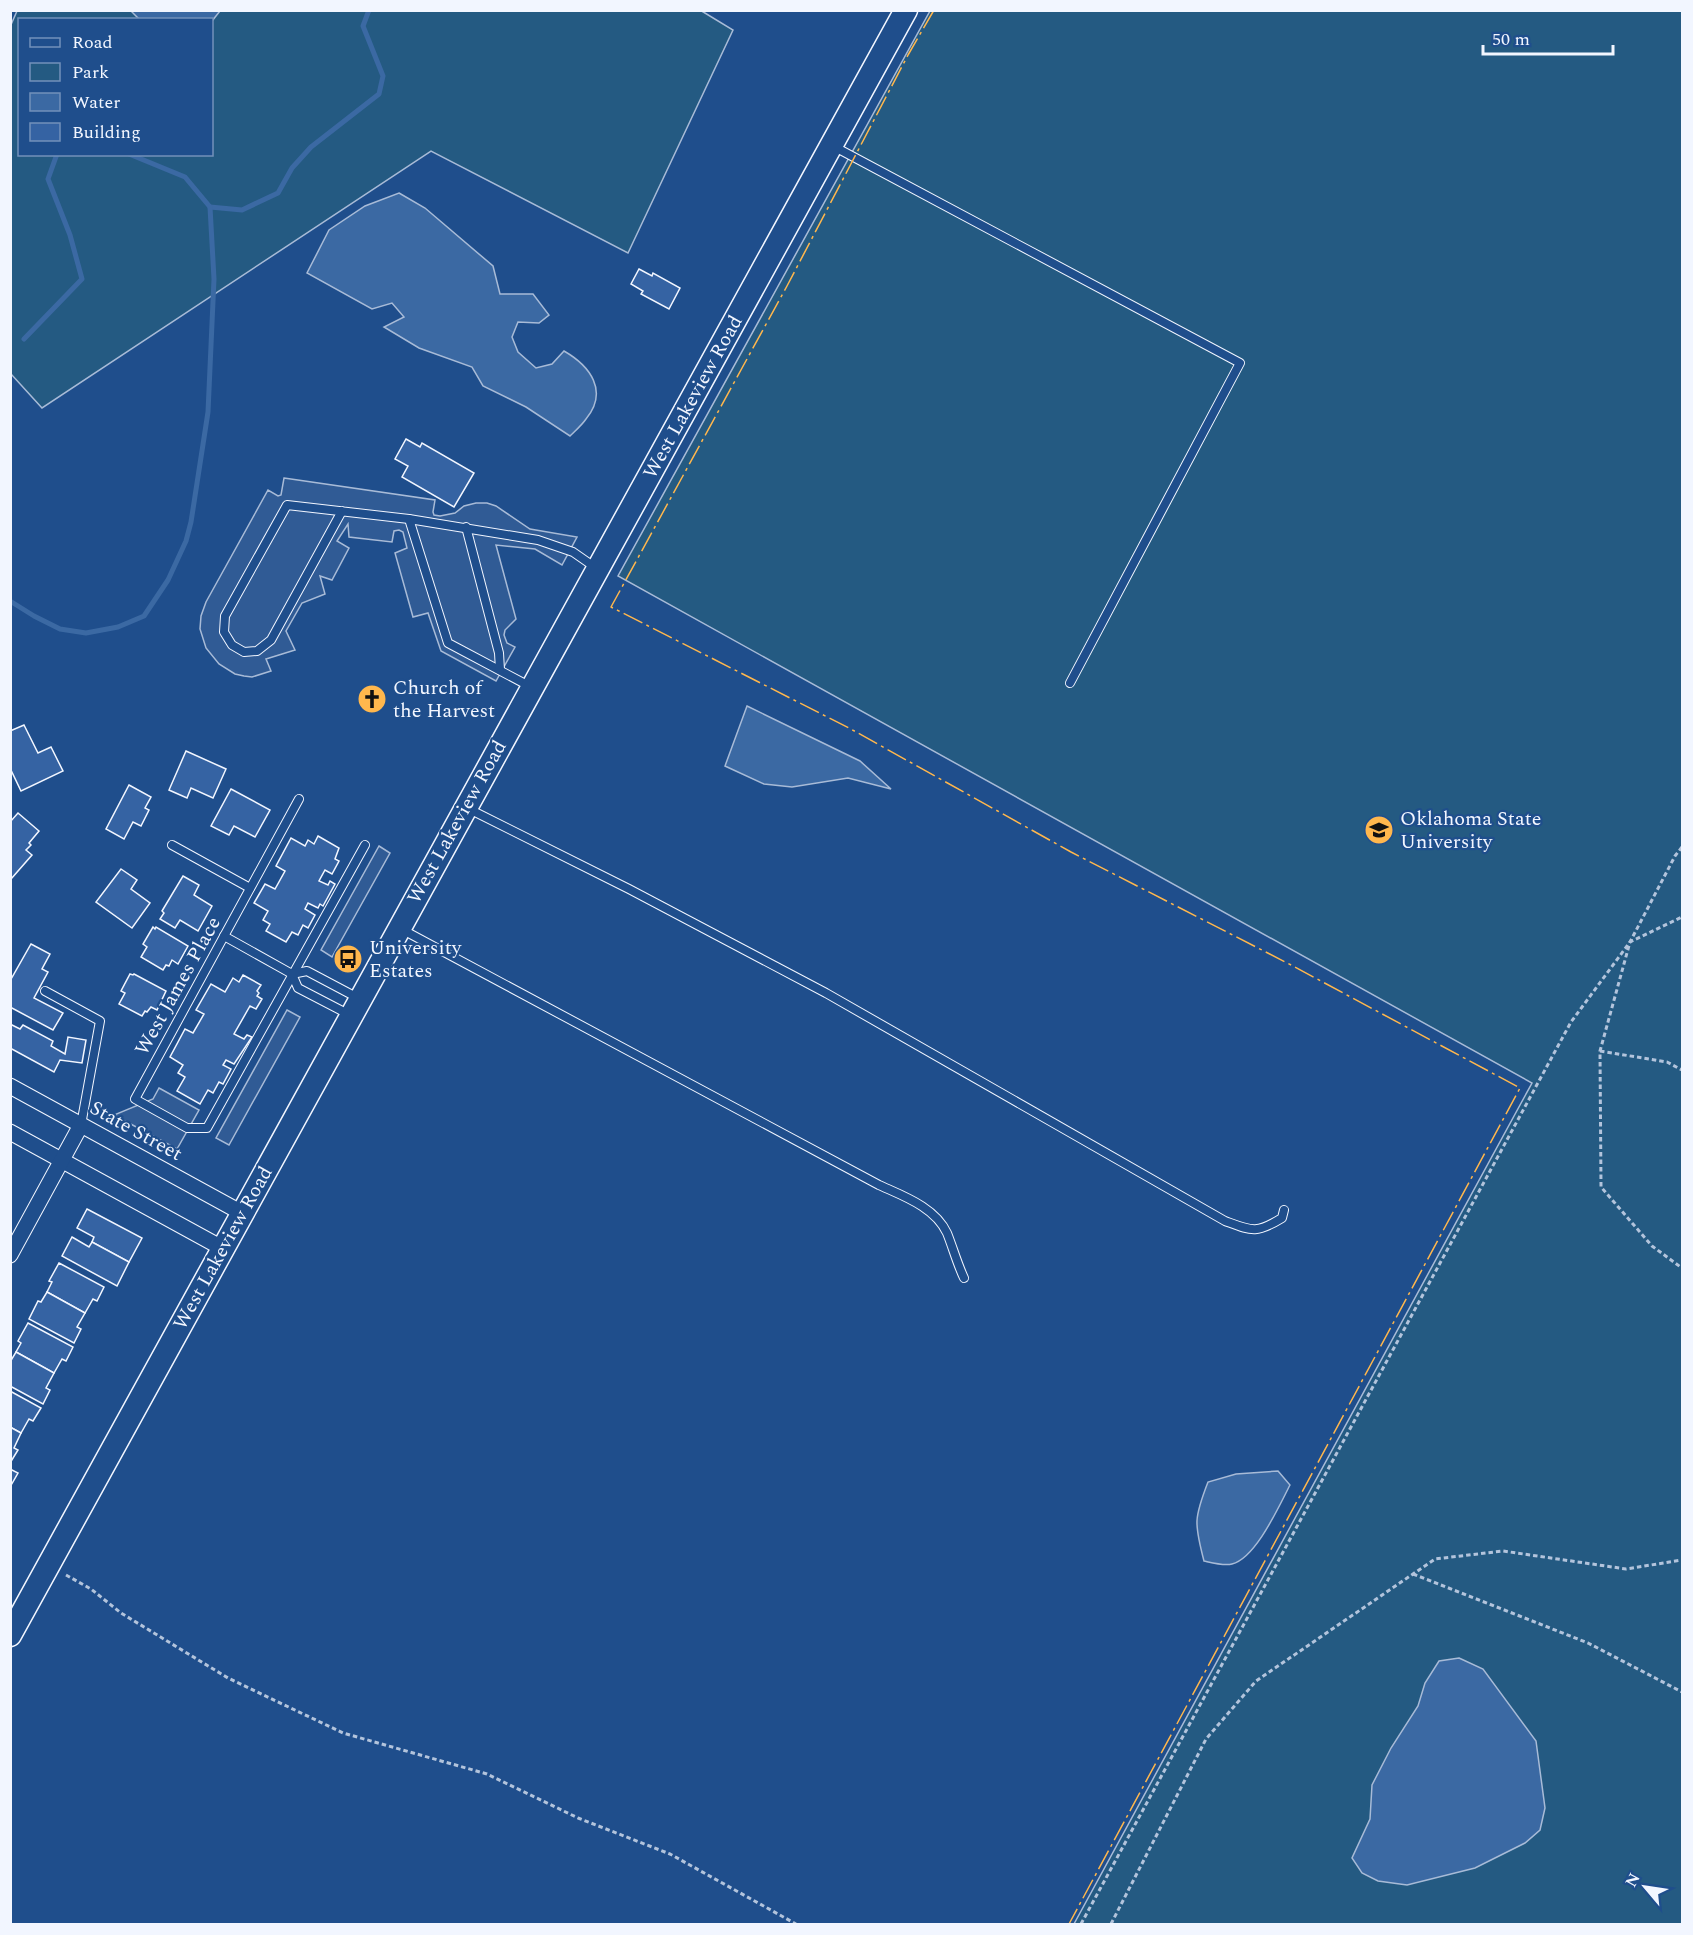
<svg xmlns="http://www.w3.org/2000/svg" width="1693" height="1935" font-family="Spectral,serif">
<style>
.green{fill:#245a82;stroke:#a8bbd7;stroke-width:1.5;fill-rule:evenodd}
.parking{fill:#305b95;stroke:#a8bbd7;stroke-width:1.5}
.water{fill:#3b69a3;stroke:#a8bbd7;stroke-width:1.5}
.lines{fill:none;stroke-linecap:round;stroke-linejoin:round}
.stream{stroke:#3b69a3;stroke-width:5}
.building{fill:#3563a3;stroke:#f2f6ff;stroke-width:1.5}
.service-casing{stroke:#f2f6ff;stroke-width:10}
.minor-casing{stroke:#f2f6ff;stroke-width:17}
.secondary-casing{stroke:#f2f6ff;stroke-width:25}
.path{stroke:#b3c4dc;stroke-width:3;stroke-dasharray:4.5 3;stroke-linecap:butt}
.service{stroke:#1f4e8c;stroke-width:8}
.minor{stroke:#1f4e8c;stroke-width:15}
.secondary{stroke:#1f4e8c;stroke-width:22}
.power{stroke:#ffb74d;stroke-width:1.5;stroke-dasharray:21 4.5 3 4.5;stroke-linecap:butt}
.labels{text-anchor:middle;dominant-baseline:central;stroke-width:4.5;stroke-linejoin:round;paint-order:stroke}
.street-label{font-size:20px;fill:#f2f6ff;stroke:#1f4e8c}
.poi-label{font-size:20px;fill:#f2f6ff;stroke:#1f4e8c;text-anchor:start}
</style>
<rect width="100%" height="100%" fill="#1f4e8c"/>
<!-- green -->
<g class="green">
<path d="M700,10L733,30L628,253L431,151L42,408L11,374L10,27L17,11ZM20,20H212V154H20Z"/>
<polygon points="930,11 1682,11 1682,1924 1074,1924 1532,1083 618,576"/>
</g>
<!-- parking -->
<g class="parking">
<polygon points="284,478 435,500 433,512 434,515 440,516 455,513 464,506 476,503 487,503 496,506 530,529 577,537 562,565 535,549 496,545 516,619 505,630 504,635 507,643 515,647 496,681 441,651 428,613 413,617 395,553 407,548 403,532 399,530 394,531 392,542 349,537 348,524 337,541 349,548 332,580 320,576 325,594 302,603 286,631 295,650 266,659 271,671 252,677 244,676 235,674 219,664 206,648 200,629 201,616 206,602 268,490 278,496 281,495"/>
<polygon points="379,846 390,853 332,957 321,950"/>
<polygon points="287,1010 300,1017 229,1145 216,1138"/>
<polygon points="159,1088 199,1110 177,1149 114,1115 153,1099"/>
</g>
<!-- water -->
<g class="water">
<polygon points="131,11 131,10 220,11 212,21 212,20 139,19"/>
<path d="M399,193L425,208L493,266L500,294H533L549,315L539,323L518,322L512,337L518,352L536,368L552,364L564,351C590,366 609,391 586,419C582,425 575,431 570,436L526,407L483,386L472,367L419,348L384,327L404,317L392,303L372,309L307,273L329,230L365,206Z"/>
<polygon points="747,706 860,761 891,789 848,778 792,787 764,784 725,766"/>
<path d="M1278,1471L1290,1485C1279,1506 1256,1558 1232,1564C1224,1566 1213,1563 1204,1561C1194,1523 1194,1518 1208,1482L1236,1474Z"/>
<polygon points="1459,1658 1483,1669 1536,1741 1545,1808 1540,1830 1525,1843 1475,1868 1407,1885 1378,1881 1362,1873 1352,1858 1370,1819 1372,1785 1391,1748 1418,1706 1425,1683 1439,1661"/>
</g>
<g class="lines">
<!-- stream -->
<g class="stream">
<polyline points="210,207 242,210 278,193 292,168 311,147 379,94 383,76 363,26 369,10"/>
<polyline points="24,339 82,279 70,235 48,179 57,154"/>
<polyline points="10,601 34,616 60,629 86,633 118,627 144,616 168,580 186,541 191,522 208,412 214,279 210,207 185,177 129,154"/>
</g>
</g>
<!-- building -->
<g class="building">
<polygon points="639,269 652,276 653,273 680,288 669,309 641,294 643,291 631,284"/>
<polygon points="406,439 420,447 422,443 474,473 454,507 402,477 408,466 395,459"/>
<polygon points="24,725 38,753 51,747 63,771 21,791 10,768 10,731"/>
<polygon points="186,751 226,769 213,798 191,788 187,798 169,790"/>
<polygon points="129,785 151,797 145,808 149,810 141,826 133,822 124,839 106,829"/>
<polygon points="231,789 270,810 255,837 234,826 229,835 211,826"/>
<polygon points="18,813 39,831 29,843 31,845 26,850 32,855 11,879 10,822"/>
<polygon points="318,836 339,848 335,859 339,861 332,874 325,870 319,881 328,885 330,881 335,884 323,906 320,904 318,908 308,903 305,909 315,915 308,928 303,925 298,935 292,932 286,942 266,931 270,924 263,920 268,911 254,903 265,884 275,889 285,871 276,866 291,838 305,846 308,840 314,844"/>
<polygon points="121,869 137,880 131,889 150,903 132,928 96,902"/>
<polygon points="183,876 199,885 194,895 212,906 198,931 180,920 175,928 160,919 164,913 162,911"/>
<polygon points="153,927 155,929 156,927 188,946 178,964 172,960 169,966 166,965 163,970 141,957 147,947 143,944"/>
<polygon points="31,944 50,954 42,969 48,972 34,998 63,1013 53,1030 10,1007 10,981"/>
<polygon points="130,974 133,975 134,974 166,991 157,1010 151,1007 147,1012 145,1011 142,1016 119,1004 125,993 121,991"/>
<polygon points="243,975 261,985 257,991 259,993 257,996 262,999 256,1009 250,1006 234,1034 244,1039 247,1035 252,1037 234,1064 226,1060 223,1065 231,1069 223,1084 219,1082 213,1093 208,1090 200,1104 177,1091 185,1077 178,1073 183,1065 170,1057 185,1029 193,1033 204,1014 196,1010 211,984 225,992 233,978 239,982"/>
<polygon points="10,1024 20,1029 23,1025 53,1041 51,1046 65,1054 68,1037 86,1040 82,1063 60,1060 54,1072 10,1048"/>
<polygon points="87,1209 142,1238 129,1262 92,1242 94,1237 77,1228"/>
<polygon points="72,1237 89,1247 92,1242 129,1262 117,1286 62,1256"/>
<polygon points="59,1263 104,1287 97,1301 93,1299 85,1313 47,1292 52,1282 49,1281"/>
<polygon points="47,1292 85,1313 77,1327 81,1329 74,1343 29,1319 38,1301 41,1302"/>
<polygon points="28,1323 73,1347 66,1361 62,1359 54,1373 16,1352 21,1343 18,1341"/>
<polygon points="16,1352 54,1373 46,1388 50,1390 43,1404 10,1386 10,1362"/>
<polygon points="10,1391 41,1408 33,1421 29,1419 21,1433 10,1427"/>
<polygon points="10,1427 21,1433 14,1448 18,1450 10,1463"/>
<polygon points="10,1469 18,1473 10,1487"/>
</g>
<g class="lines">
<!-- service casing -->
<g class="service-casing">
<g id="service">
<polyline points="833,146 1240,363 1070,683"/>
<polyline points="342,511 271,640 257,651 244,652 232,645 224,632 225,616 287,505 409,519 538,540 573,552 596,568"/>
<polyline points="409,519 448,643 531,687"/>
<polyline points="466,527 499,653 500,670"/>
<polyline points="299,799 135,1099 187,1128 207,1128 365,845"/>
<path d="M467,808L629,889L826,993L1225,1221C1252,1231 1256,1234 1282,1218L1284,1210"/>
<polyline points="172,845 250,888"/>
<path d="M403,930L879,1185C903,1196 935,1207 947,1233C953,1248 957,1263 964,1278"/>
<polyline points="224,936 292,974 298,988 350,1015"/>
<polyline points="292,974 307,971 358,998"/>
<polyline points="45,991 100,1021 81,1125"/>
</g>
</g>
<!-- minor casing -->
<g class="minor-casing">
<g id="minor">
<polyline points="10,1086 242,1213"/>
<polyline points="10,1132 222,1248"/>
<polyline points="10,1255 81,1125"/>
</g>
</g>
<!-- secondary casing -->
<g class="secondary-casing">
<polyline id="secondary" points="10,1635 906,10"/>
</g>
<!-- path -->
<g class="path">
<polyline points="1682,847 1675,856 1630,942 1600,1051 1601,1187 1652,1246 1682,1268"/>
<polyline points="1600,1051 1667,1062 1682,1070"/>
<polyline points="1413,1574 1588,1643 1682,1692"/>
<polyline points="66,1575 91,1589 121,1613 228,1678 343,1733 487,1774 578,1818 670,1854 796,1924"/>
<polyline points="1081,1924 1571,1022 1630,942 1682,917"/>
<polyline points="1111,1924 1206,1739 1256,1681 1435,1559 1503,1551 1626,1569 1682,1560"/>
</g>
<!-- service -->
<use href="#service" class="service"/>
<!-- minor -->
<use href="#minor" class="minor"/>
<!-- secondary -->
<use href="#secondary" class="secondary"/>
<!-- power -->
<polyline class="power" points="934,10 908,55 787,286 611,607 849,728 1071,852 1293,966 1520,1088 1069,1924"/>
</g>
<!-- icons -->
<defs>
<g id="church-disc" transform="scale(1.5)"><circle r="9.5" fill="#ffb74d" stroke="#1f4e8c"/><path d="M-1.2-6h2.4v3.5h3.3v2.4h-3.3V6h-2.4V-.1h-3.3v-2.4h3.3Z" fill="#111"/></g>
<g id="university-disc" transform="scale(1.5)"><circle r="9.5" fill="#ffb74d" stroke="#1f4e8c"/><path d="M0-5L7-2L0 1L-7-2ZM-4 1L0 2.5L4 1V4Q0 6-4 4Z" fill="#111"/></g>
<g id="bus-disc" transform="scale(1.5)"><circle r="9.5" fill="#ffb74d" stroke="#1f4e8c"/><path d="M-5-6H5V4H4V6H2V4H-2V6H-4V4H-5ZM-3.5-4V0h7V-4ZM-3.5 1.2v1.5H-2V1.2ZM2 1.2v1.5H3.5V1.2Z" fill="#111"/></g>
</defs>
<g fill-rule="evenodd">
<use href="#church-disc" x="372" y="699"/>
<use href="#university-disc" x="1379" y="830"/>
<use href="#bus-disc" x="348" y="959"/>
</g>
<g class="labels">
<!-- street labels -->
<g class="street-label">
<text transform="translate(693 397) rotate(-61)">West Lakeview Road</text>
<text transform="translate(457 822) rotate(-61)">West Lakeview Road</text>
<text transform="translate(178 986) rotate(-61)">West James Place</text>
<text transform="translate(136 1131) rotate(29)">State Street</text>
<text transform="translate(223 1248) rotate(-61)">West Lakeview Road</text>
</g>
<!-- poi labels -->
<g class="poi-label">
<text x="393" y="688">Church of<tspan x="393" dy="23">the Harvest</tspan></text>
<text x="1400" y="819">Oklahoma State<tspan x="1400" dy="23">University</tspan></text>
<text x="369" y="948">University<tspan x="369" dy="23">Estates</tspan></text>
</g>
</g>
<!-- border -->
<rect width="1693" height="1935" fill="none" stroke="#f2f6ff" stroke-width="24"/>
<!-- legend -->
<rect x="18" y="18" width="195" height="138" fill="#1f4e8c" stroke="#7391ba" stroke-width="1.5"/>
<rect x="30" y="38" width="30" height="9" fill="#1f4e8c" stroke="#7391ba" stroke-width="1.5"/>
<text x="72" y="48" font-size="18" fill="#f2f6ff">Road</text>
<rect x="30" y="63" width="30" height="18" fill="#245a82" stroke="#7391ba" stroke-width="1.5"/>
<text x="72" y="78" font-size="18" fill="#f2f6ff">Park</text>
<rect x="30" y="93" width="30" height="18" fill="#3b69a3" stroke="#7391ba" stroke-width="1.5"/>
<text x="72" y="108" font-size="18" fill="#f2f6ff">Water</text>
<rect x="30" y="123" width="30" height="18" fill="#3563a3" stroke="#7391ba" stroke-width="1.5"/>
<text x="72" y="138" font-size="18" fill="#f2f6ff">Building</text>
<!-- north arrow -->
<g transform="translate(1645 1887) rotate(299)" stroke="#1f4e8c" stroke-width="4.5" paint-order="stroke">
<path d="M0-4.5L10 22L0 15L-10 22Z" fill="#f2f6ff"/>
<text y="-9" font-size="16" font-weight="bold" text-anchor="middle" fill="#f2f6ff">N</text>
</g>
<!-- scale -->
<path d="M1483 45v9h130v-9" fill="none" stroke="#f2f6ff" stroke-width="3"/>
<text x="1492" y="45" font-size="18" fill="#f2f6ff" stroke="#1f4e8c" stroke-width="4.5" paint-order="stroke">50 m</text>
</svg>
